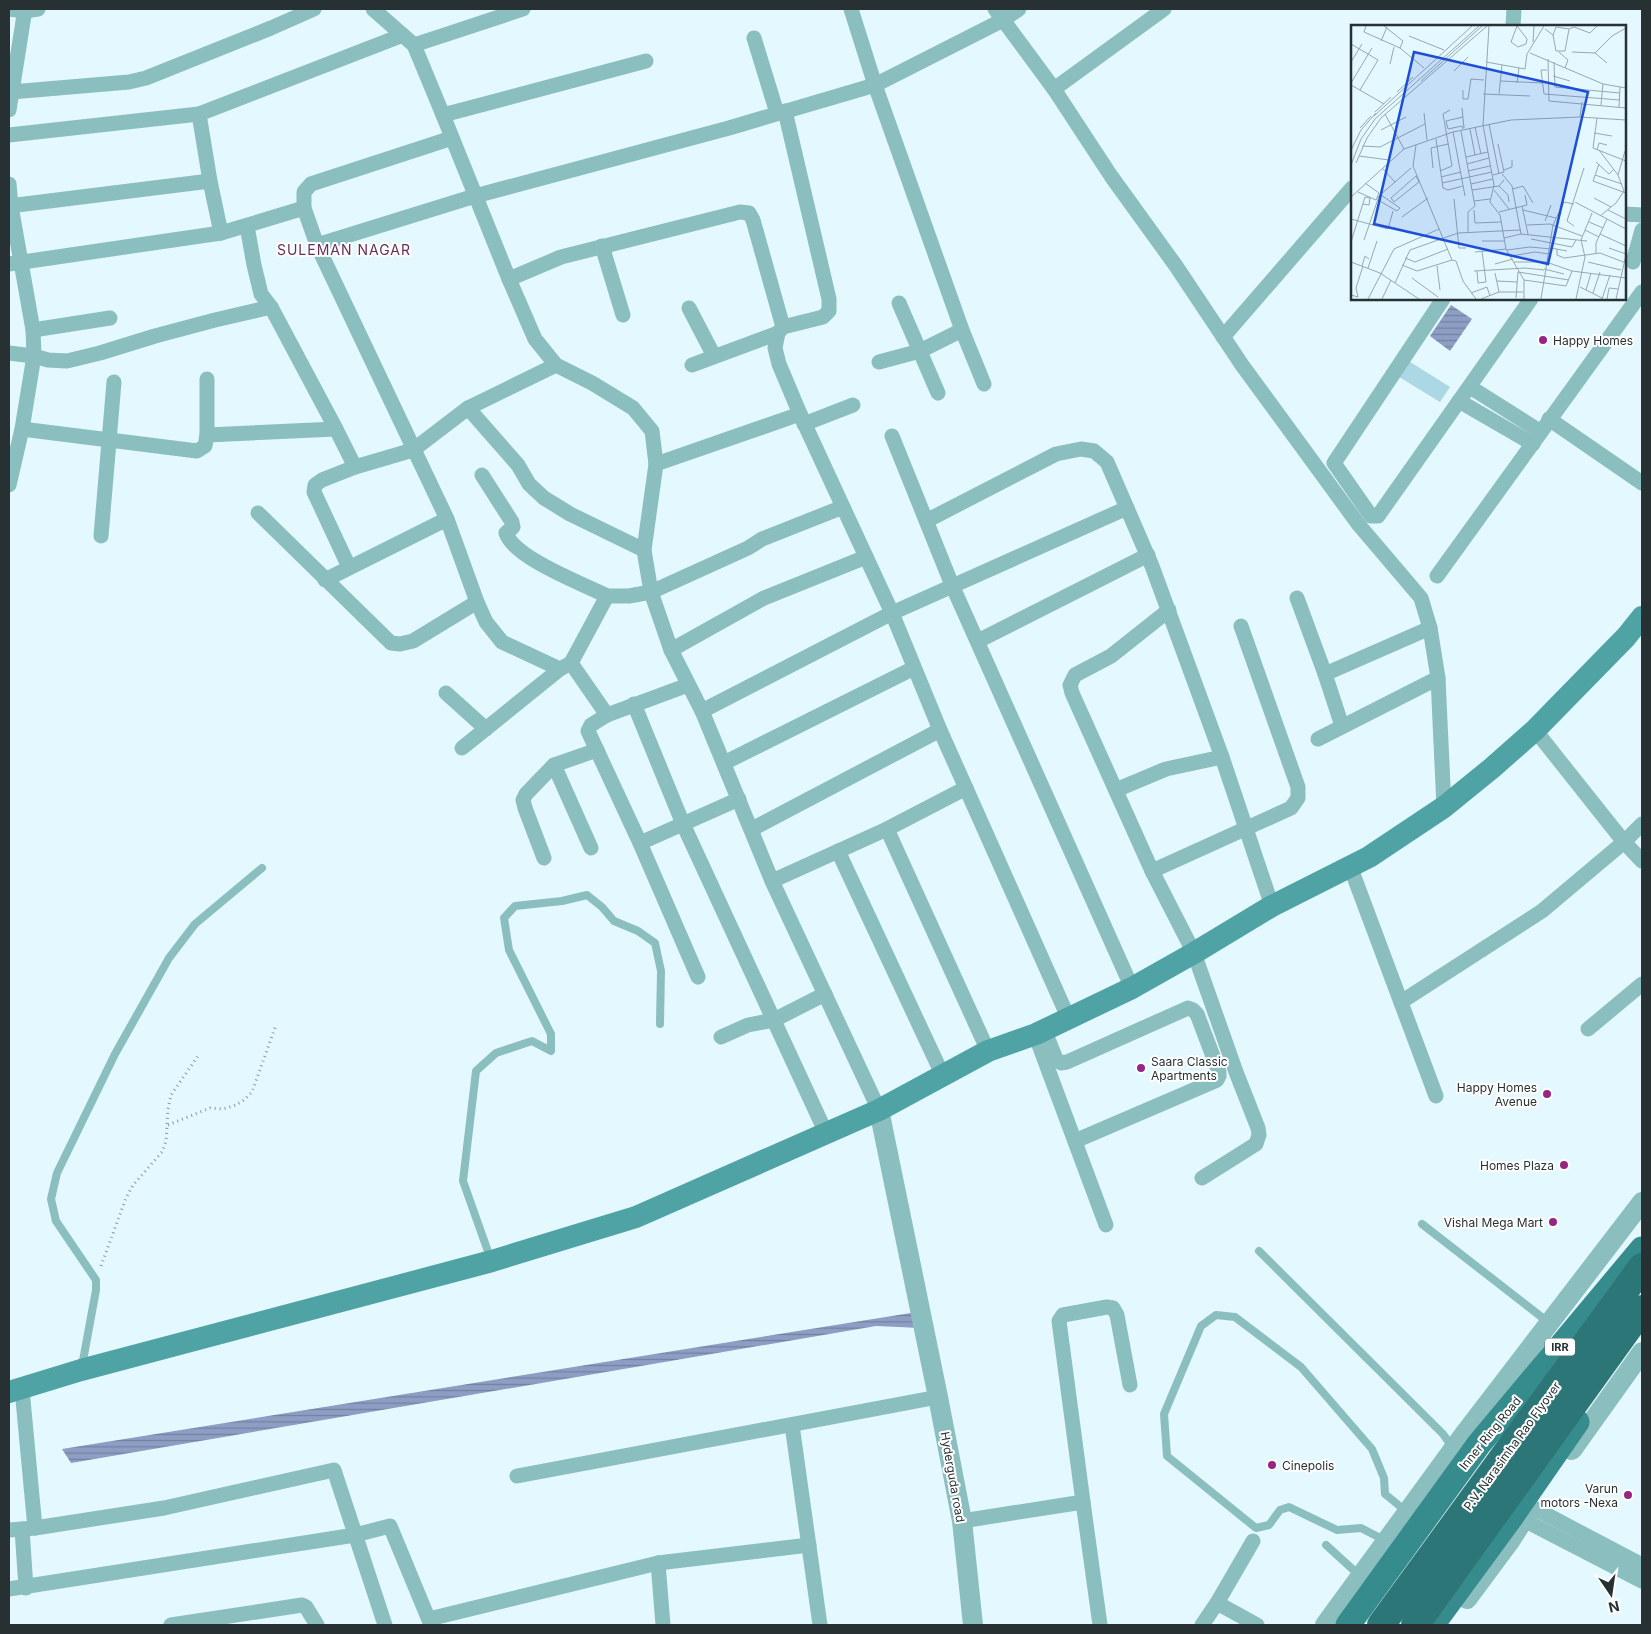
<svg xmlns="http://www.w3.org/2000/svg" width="1651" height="1634" font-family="Inter,sans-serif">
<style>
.green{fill:#acd7e4}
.water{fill:url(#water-rules)}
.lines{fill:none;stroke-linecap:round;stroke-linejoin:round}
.path{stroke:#8b9a9f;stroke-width:3;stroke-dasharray:1 4;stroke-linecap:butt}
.service{stroke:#8bbebe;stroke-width:8}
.minor{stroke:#8bbebe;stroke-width:15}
.tertiary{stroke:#8bbebe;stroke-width:20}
.secondary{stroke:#4fa3a4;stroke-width:22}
.primary{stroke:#368c8d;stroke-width:25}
.motorway{stroke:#2d7677;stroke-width:28}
.poi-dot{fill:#972584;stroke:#fff;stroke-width:2}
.labels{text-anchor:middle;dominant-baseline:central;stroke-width:4;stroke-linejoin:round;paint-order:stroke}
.shield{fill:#fff;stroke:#686f71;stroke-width:1}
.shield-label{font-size:11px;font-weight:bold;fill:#273134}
.poi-label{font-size:12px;fill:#273134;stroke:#fff;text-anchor:end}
.street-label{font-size:12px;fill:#273134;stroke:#fff}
.neighbourhood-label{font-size:14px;letter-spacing:1px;fill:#662f5b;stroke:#fff}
.inset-road{fill:none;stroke:#98a8ae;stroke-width:1}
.view{fill:#1d4ed8;fill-opacity:0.15;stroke:#1d4ed8;stroke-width:2.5}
.inset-edge{fill:none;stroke:#273134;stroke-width:2.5}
</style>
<defs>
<pattern id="water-rules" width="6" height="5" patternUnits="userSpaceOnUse" patternTransform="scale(1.25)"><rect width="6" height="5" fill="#8d9ec4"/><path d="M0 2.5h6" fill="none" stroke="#7381a0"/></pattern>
</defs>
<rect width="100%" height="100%" fill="#e4f8ff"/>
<!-- green -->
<polygon class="green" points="1407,360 1450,387 1440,402 1396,375"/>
<!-- water -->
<g class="water">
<polygon points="1451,305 1472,319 1450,351 1430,336"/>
<polygon points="917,1312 922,1328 876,1326 71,1463 62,1449"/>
</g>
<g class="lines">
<!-- path -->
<g class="path">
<polyline points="168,1125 210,1108 223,1109 236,1105 244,1100 252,1092 276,1025"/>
<polyline points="101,1266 126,1198 133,1185 162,1152 166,1141 168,1109 171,1095 198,1056"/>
</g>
<!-- service -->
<g class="service">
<polyline points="1422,1224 1548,1322"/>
<polyline points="1259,1251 1443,1434 1452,1447"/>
<polyline points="491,1260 463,1181 476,1071 496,1053 532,1041 551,1051 551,1034 509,950 504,918 515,906 562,901 587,895 602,907 614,921 638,931 655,943 661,971 660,1024"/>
<polyline points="82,1366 96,1290 96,1280 56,1221 51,1199 57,1173 115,1054 169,958 195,924 262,868"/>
<polyline points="1386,1541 1361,1528 1337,1530 1289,1507 1280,1510 1269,1525 1256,1528 1167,1456 1164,1414 1201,1326 1216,1315 1235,1317 1301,1367 1372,1449 1384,1478 1385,1494 1407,1512"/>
<polyline points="1326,1545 1359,1575"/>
</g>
<!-- minor -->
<g class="minor">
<polyline points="9,9 25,11 38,9"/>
<polyline points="373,9 414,45 443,115 509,279 535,339 556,365 592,383 633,408 652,431 656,464 644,550 651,592 671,650 702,711 772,881 879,1110"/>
<polyline points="851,9 875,85 962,330 984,384"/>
<polyline points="995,9 1054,89 1111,176 1176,266 1242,365 1359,525 1421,598 1430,628 1438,678 1444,807"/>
<polyline points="1513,26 1514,9"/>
<polyline points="754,38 777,113"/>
<polyline points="414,45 523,9"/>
<polyline points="1054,89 1164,9"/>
<polyline points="11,92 129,82 146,78 271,28 314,9"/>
<polyline points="9,110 25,9"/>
<polyline points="785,111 829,299 829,311 823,317 783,327 778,333 775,348 779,364 800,414 892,613 940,730 1068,1017"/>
<polyline points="199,114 210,181 221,233"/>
<polyline points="443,115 646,61"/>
<polyline points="9,135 199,114 403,35"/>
<polyline points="452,138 311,184 304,192 304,208 317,245 447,519 477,602 486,622 502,642 560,669 571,663 607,715"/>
<polyline points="9,184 11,206 33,330 34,356 22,429 9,485"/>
<polyline points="9,206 210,181"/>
<polyline points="1625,214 1642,215"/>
<polyline points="247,226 254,265 261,294 271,307 336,429 355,467"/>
<polyline points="317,245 475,196 729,128 875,85 1003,20 1019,9"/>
<polyline points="602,246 623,315"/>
<polyline points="1633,262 1642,230"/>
<polyline points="9,264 221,233 304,208"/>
<polyline points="509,279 561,257 740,212 749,213 753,220 783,327"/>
<polyline points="1443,299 1334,463 1371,516 1378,516 1531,299"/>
<polyline points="899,303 938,393"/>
<polyline points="689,308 714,356"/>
<polyline points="33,330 110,318"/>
<polyline points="1223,337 1352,188"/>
<polyline points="9,353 34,356 48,360 67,361 100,353 155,336 215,320 271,307"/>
<polyline points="879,362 920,351 962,330"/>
<polyline points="692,365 778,333"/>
<polyline points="1470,387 1541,432"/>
<polyline points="1459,401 1533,444"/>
<polyline points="468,408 518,465 529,484 544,498 570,514 644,550"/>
<polyline points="1549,419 1642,483"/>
<polyline points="804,424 853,405"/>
<polyline points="22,429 197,451 205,446 207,435 336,429"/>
<polyline points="207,435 207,379"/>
<polyline points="892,436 952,585 1132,988"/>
<polyline points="656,464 800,414"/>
<path d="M482,475L512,522L513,527L506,533C514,558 583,584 607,596"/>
<polyline points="258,513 391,643 400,644 413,641 477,602"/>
<polyline points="928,520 1056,454 1081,449 1094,451 1107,462 1152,566 1222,757 1272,906"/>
<polyline points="101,536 114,382"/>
<polyline points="349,567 314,492 315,485 322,480 355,467 413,450 468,408 556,365"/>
<polyline points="1437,576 1642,292"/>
<polyline points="325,580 447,519"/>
<polyline points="1297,598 1325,674 1342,726"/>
<polyline points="1169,610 1111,656 1075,675 1070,685 1072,693 1152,871 1194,953 1236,1072 1258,1128 1259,1135 1256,1144 1202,1178"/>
<polyline points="978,641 1148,555"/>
<polyline points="671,650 764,598 866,557"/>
<polyline points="571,663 607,596 629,596 651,592 748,548 762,539 843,507"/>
<polyline points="1325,674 1430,628"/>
<polyline points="688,685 607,715 591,725 588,731 640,843 698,977"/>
<polyline points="446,693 486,729"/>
<polyline points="634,704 683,824 826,1133"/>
<polyline points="702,711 892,613 1127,508"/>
<polyline points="1535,730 1624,842 1642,861"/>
<polyline points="1318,739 1438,678"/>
<polyline points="462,748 560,669"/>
<polyline points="724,763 914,668"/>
<polyline points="554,765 591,848"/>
<polyline points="1116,790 1166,769 1222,757"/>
<polyline points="752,829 940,730"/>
<polyline points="887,829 988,1051"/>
<polyline points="640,843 739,799"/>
<polyline points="838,851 943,1076"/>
<polyline points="544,858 525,808 523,800 526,794 554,765 597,750"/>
<polyline points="1350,866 1436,1096"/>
<polyline points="1152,871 1291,808 1298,798 1298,787 1241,626"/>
<polyline points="772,881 887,829 966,788"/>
<polyline points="1401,1002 1542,911 1624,842 1642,824"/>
<polyline points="1044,1029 1056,1059 1061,1063 1067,1062 1188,1008 1193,1010 1197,1014 1219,1072 1219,1076 1217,1080 1075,1141"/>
<polyline points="1588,1029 1642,984"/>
<polyline points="721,1037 748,1025 774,1020 825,994"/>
<polyline points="1039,1045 1106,1225"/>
<polyline points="22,1389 35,1528"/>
<polyline points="792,1425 820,1625"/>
<polyline points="517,1476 938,1397"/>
<polyline points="1083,1502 1100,1625"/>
<polyline points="1532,1507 1642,1565"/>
<polyline points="1524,1520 1642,1581"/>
<polyline points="962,1521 1083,1502 1059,1321 1063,1315 1107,1307 1113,1308 1117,1315 1130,1385"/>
<polyline points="22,1529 26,1588"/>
<polyline points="9,1530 35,1528 164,1508 334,1470 385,1625"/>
<polyline points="658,1563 663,1625"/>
<polyline points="9,1589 355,1535 390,1526 431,1625"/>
<polyline points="1217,1603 1257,1625"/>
<polyline points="429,1619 658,1563 809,1545"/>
<polyline points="171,1625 302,1605 306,1607 317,1625"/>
<polyline points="1202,1625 1217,1603 1253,1541"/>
</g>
<!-- tertiary -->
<g class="tertiary">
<polyline points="879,1110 938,1397 962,1521 973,1625"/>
<polyline points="1572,1450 1642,1352"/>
<polyline points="1467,1599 1510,1541 1530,1510"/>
<polyline points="1325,1625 1465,1433 1642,1202"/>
</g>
<!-- secondary -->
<polyline class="secondary" points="9,1392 81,1370 492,1261 636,1217 879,1110 988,1051 1036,1034 1132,988 1194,953 1272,906 1369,857 1444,807 1492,768 1535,730 1626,637 1642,617"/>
<!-- primary -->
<g class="primary">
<polyline points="1348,1625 1479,1444 1642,1249"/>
<polyline points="1432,1625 1512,1516 1577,1422"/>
</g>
<!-- motorway -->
<g class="motorway">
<polyline points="1381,1625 1642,1267"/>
<polyline points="1415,1625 1642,1309"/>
</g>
</g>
<!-- markers -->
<g class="poi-dot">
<circle cx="1543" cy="340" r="5"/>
<circle cx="1141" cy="1068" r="5"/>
<circle cx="1547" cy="1094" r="5"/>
<circle cx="1564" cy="1165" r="5"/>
<circle cx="1553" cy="1222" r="5"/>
<circle cx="1272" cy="1465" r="5"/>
<circle cx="1628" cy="1495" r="5"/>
</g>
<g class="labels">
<!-- shield labels -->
<rect class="shield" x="1545" y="1338.5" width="30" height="17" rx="4"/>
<g class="shield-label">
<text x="1560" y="1347">IRR</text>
</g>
<!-- poi labels -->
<g class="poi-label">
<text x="1553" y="340" text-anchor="start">Happy Homes</text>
<text x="1151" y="1061" text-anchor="start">Saara Classic<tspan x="1151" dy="14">Apartments</tspan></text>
<text x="1537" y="1087">Happy Homes<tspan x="1537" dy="14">Avenue</tspan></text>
<text x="1554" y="1165">Homes Plaza</text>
<text x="1543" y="1222">Vishal Mega Mart</text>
<text x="1282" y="1465" text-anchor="start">Cinepolis</text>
<text x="1618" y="1488">Varun<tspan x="1618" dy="14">motors -Nexa</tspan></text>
</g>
<!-- street labels -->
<g class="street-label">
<text transform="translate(1490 1433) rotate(-51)">Inner Ring Road</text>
<text transform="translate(1512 1446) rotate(-54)">P.V. Narasimha Rao Flyover</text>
<text transform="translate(953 1477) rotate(80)">Hyderguda road</text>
</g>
<!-- neighbourhood labels -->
<g class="neighbourhood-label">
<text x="344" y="249">SULEMAN NAGAR</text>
</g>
</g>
<!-- overview -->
<g transform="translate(1351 25)">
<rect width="275" height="275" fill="#e4f8ff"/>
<path class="inset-road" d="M15,1L13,7L49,23L73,43M33,1L52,16L49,23M138,1L132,100L143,160L139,177L149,190L155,224L173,255V274M166,1L160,17L167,22L175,19L176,14L166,1M194,4L202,10L205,2L218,4M202,10L205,26H214L218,4L223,2L239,8L246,1M58,11L93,25M30,16L36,2M182,17L183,1M0,19L27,35L9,65M208,27L217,35L214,43M221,27L244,28L261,11L275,3M179,28L252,59L275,63M244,28L256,38M197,34L198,76L275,83M0,37L11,19M135,37L174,44L176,29L193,1M203,37L204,62L269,68M39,39L43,22M196,45H190L193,69L269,75M103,46L117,32M202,51L219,56M70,56L131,1M150,56L191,58M0,58L21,23M166,58L168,43M0,60L33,79M112,65V74H117L120,54L133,55M46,67L62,52M132,69L179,71M148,69L151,40M250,80L252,59M268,82L269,62M111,83L113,103M24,87L40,72M73,88L76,115M34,89L53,124M23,91L121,1M112,92L95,96L97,104L111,101L112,104M229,92L231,77M246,93L242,123L275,136M138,99L148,149M124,102L130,129M9,103L20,91M119,104L124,130M30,105L55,92M110,106L124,181L117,187V208M102,107L114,171M243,108L261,111M85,114L92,163L97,165L112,161M65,120L62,141L101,235L105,236L112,256L125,274M11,121L29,122L74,99M0,125L10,105L25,88M246,125L248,118L256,120M248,125L267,150L273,166L265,178L249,191M8,131L38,135M115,132L137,127M245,137L258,149L263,144M5,138L16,113L30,93L136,1M116,139L138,133M248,139L242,156L275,168M0,140L10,114L24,94L128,1M31,143L44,157M82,143L80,123L97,119M153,145L161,142V135M89,146L101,141L92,89L99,85M117,146L139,141M151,149L161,161L170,209L153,213M142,150L153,147L147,119M244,150L271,159M267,150L274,126M65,151L68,157L43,177L40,173ZM90,152L110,147M91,158L141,147M120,159L142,154M148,161L157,170L158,177M162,164L172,161L182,178M121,165L148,161L153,155M143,165L158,184M7,167L25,175L28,168L14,158M0,172L53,124L102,107L160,95L229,92L275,95M243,173L260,182M103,174L108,223H115M27,175L46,186L49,183L30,170M123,176L139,174M224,177L275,204M171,181L177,209M123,185L124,198L150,197M172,185L205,193M257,185L275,194M148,187L176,180L174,170M51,192L77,173M0,194L37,204L42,186M194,196L200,180M238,197L252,203M176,200L199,199L231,211M223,201L216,196L233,143M234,205L248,212M170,209L236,216M249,209L275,221M180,214L221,222L225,215M13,215L28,171L60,143M131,216H153M0,217L14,172L19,173L18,180L12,179M200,223L216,226M258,223L275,229M206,224V230L213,233L249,228L275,238M156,225L179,222L200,224M124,227L155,224M245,228V218L256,194M160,231L184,227L198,229M54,233L64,237L97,224M0,237L29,248L68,274M163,237H195L221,246L275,253M237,237L270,245M144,239L162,234M51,240L66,246L101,235M11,241L14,231L18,234M86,241L89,265M17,243L26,216M193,244L213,249M123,246L174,243L193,245M126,246L127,258L135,257L131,226M144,248L148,267M61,253L87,272M173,255L215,261L221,246M146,256L166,257M44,258L59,225L107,208L170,205M229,262L251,273M235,265L240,248M120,268L136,262L139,271M242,268L249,247M0,270L7,272L5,263L12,241M165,273L167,247L218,255M17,274L43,224L88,204M31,274L40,255M130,274L148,267H172M190,274L202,200L213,177L223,179M225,274L234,232L230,215L241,188M251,274L259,250M256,274L258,263L267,264M265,274L275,230"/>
<path class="view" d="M63,27L237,67L197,239L23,199Z"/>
<rect width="275" height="275" class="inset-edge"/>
</g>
<!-- border -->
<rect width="1651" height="1634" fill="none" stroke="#273134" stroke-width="20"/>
<!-- north arrow -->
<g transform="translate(1611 1594) rotate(167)" stroke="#ffffff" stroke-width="4" paint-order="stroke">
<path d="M0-4L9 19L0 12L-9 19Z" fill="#273134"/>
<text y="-8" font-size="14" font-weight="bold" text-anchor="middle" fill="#273134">N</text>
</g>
</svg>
